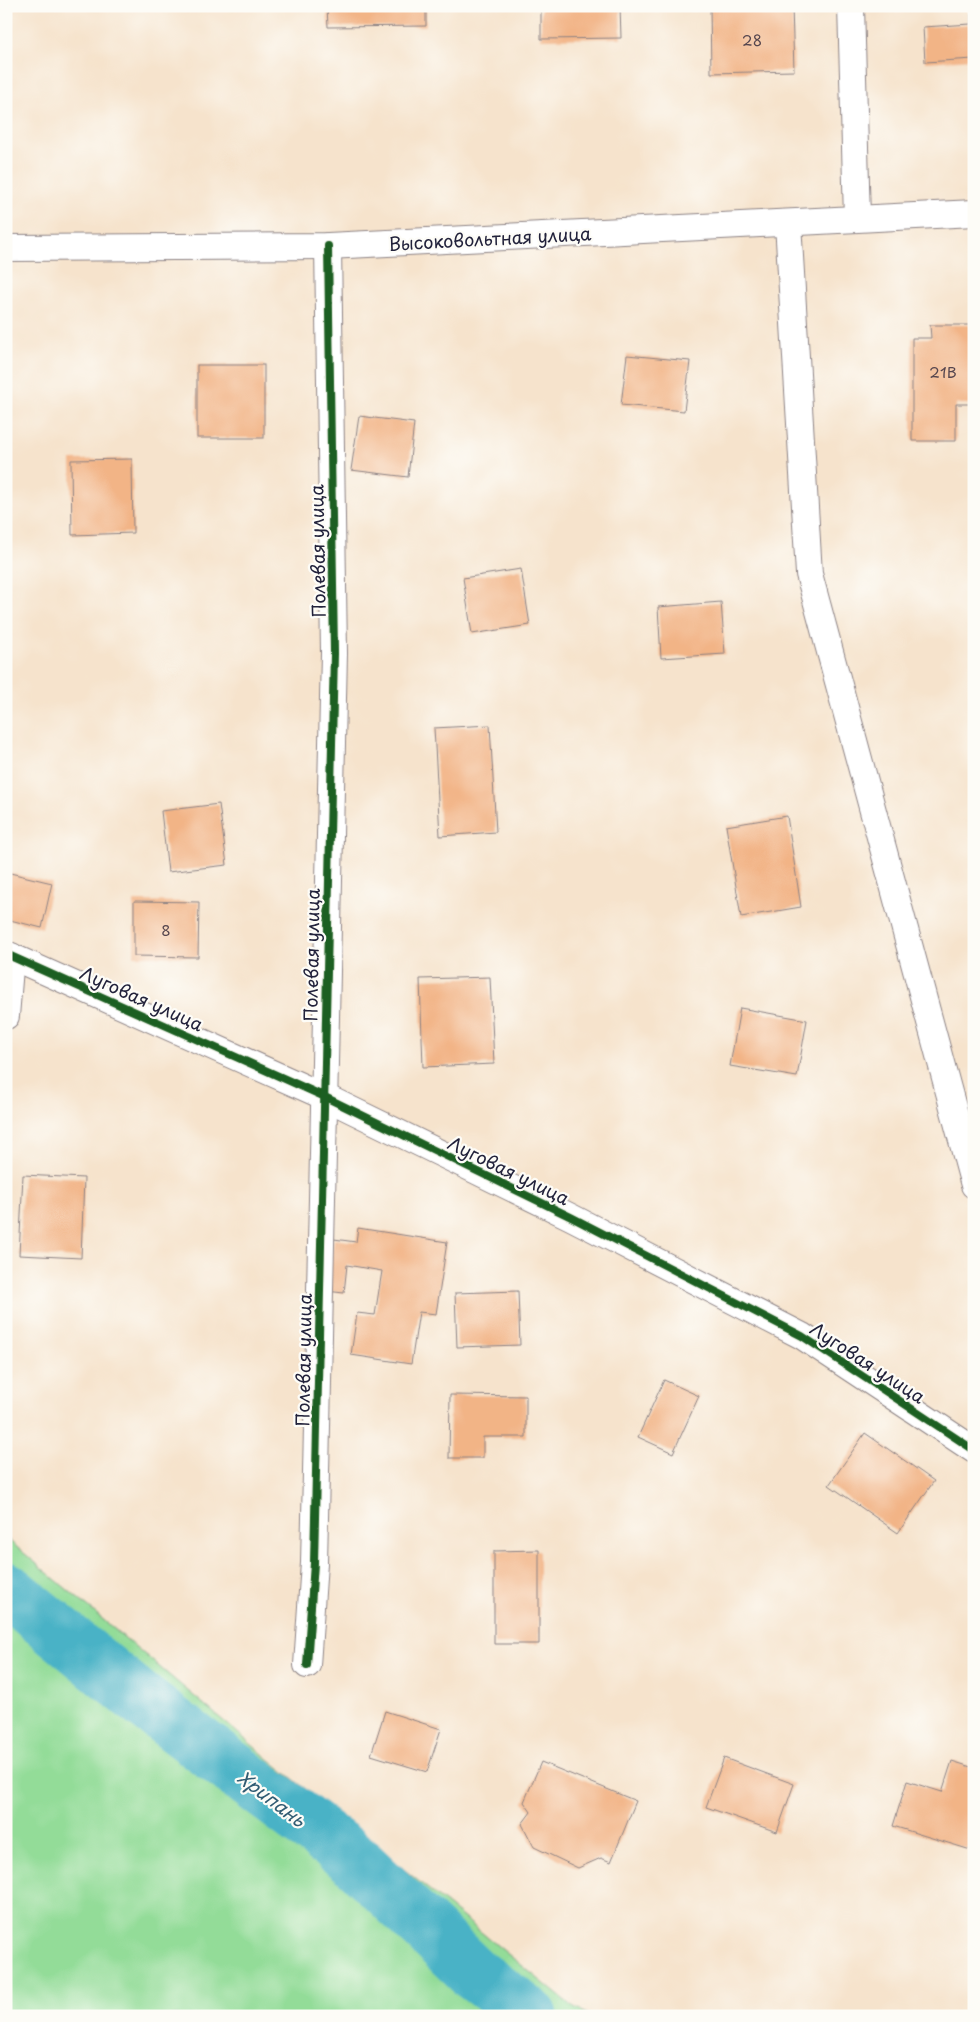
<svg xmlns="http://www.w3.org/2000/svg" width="980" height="2022" font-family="'Playpen Sans',sans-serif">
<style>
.green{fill:#93dc98;stroke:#5a7f6a}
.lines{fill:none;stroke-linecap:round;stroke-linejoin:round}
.river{stroke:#48b2c6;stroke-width:55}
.building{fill:#f2b486}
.street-casing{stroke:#8c8284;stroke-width:28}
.street{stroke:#fff;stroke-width:26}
.cycleway-casing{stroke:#fdfcf7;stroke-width:11}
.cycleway{stroke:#1b5e20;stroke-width:8}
.labels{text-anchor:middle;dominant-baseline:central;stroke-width:4.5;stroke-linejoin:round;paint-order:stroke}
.number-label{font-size:15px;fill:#56464e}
.street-label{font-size:18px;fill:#22223b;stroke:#fdfcf7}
.water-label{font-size:19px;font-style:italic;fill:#315c73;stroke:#fdfcf7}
</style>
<rect width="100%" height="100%" fill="#fdfcf7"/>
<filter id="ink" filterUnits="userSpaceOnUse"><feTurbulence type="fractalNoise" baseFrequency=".02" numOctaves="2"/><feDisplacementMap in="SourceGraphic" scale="10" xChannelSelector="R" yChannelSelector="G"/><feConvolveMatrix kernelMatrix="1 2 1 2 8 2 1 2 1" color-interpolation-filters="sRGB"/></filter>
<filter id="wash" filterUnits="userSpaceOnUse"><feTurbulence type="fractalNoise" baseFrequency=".0096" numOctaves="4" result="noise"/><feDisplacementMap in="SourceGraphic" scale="20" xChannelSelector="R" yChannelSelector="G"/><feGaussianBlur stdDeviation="1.12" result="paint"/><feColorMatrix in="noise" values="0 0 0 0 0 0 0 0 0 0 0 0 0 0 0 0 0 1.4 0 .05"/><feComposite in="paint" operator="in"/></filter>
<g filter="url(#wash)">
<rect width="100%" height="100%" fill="#f6e3cc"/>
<!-- green -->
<polygon class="green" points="6,1538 270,1760 574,2008 591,2016 6,2016"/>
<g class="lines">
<!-- river -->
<polyline class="river" points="6,1589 144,1702 354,1859 473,1973 531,2016"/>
</g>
<g id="blocks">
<!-- building -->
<g class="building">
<polygon points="327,6 426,6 426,26 328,27"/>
<polygon points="541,6 620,6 621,38 541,39"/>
<polygon points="710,6 792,6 794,71 711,73"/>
<polygon points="971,14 974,14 974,59 925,62 923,27 971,24"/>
<polygon points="930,325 974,325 974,404 956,404 956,441 912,441 912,338 931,338"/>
<polygon points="627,355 690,361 684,411 621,405"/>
<rect x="197" y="365" width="67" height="73"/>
<polygon points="359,416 414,423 408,477 351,470"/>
<polygon points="132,459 133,533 72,535 71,460"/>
<polygon points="521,569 530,625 472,634 463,578"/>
<polygon points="721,602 725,654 661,658 658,607"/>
<polygon points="490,725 496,832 440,836 434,728"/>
<polygon points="219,804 227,865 168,872 161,811"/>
<polygon points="787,816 801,907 741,917 726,826"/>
<polygon points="6,872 52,883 42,928 6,919"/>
<polygon points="134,901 199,902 198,957 134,956"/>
<polygon points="490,977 494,1064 423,1067 420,979"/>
<polygon points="740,1008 807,1020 797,1077 730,1066"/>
<polygon points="23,1175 84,1178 81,1258 19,1255"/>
<polygon points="358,1228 447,1242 436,1314 419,1312 411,1364 351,1355 357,1313 375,1315 382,1271 347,1265 344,1293 326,1291 334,1239 356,1242"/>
<polygon points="518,1291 520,1345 457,1347 455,1293"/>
<polygon points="664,1380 699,1396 673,1453 638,1437"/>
<polygon points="450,1395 526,1396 526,1437 483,1437 483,1458 449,1458"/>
<polygon points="865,1433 934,1481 898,1533 829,1485"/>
<polygon points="539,1550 539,1644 494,1644 494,1551"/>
<polygon points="385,1711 441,1729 427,1772 371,1755"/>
<polygon points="724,1758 794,1784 777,1832 706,1807"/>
<polygon points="952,1761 974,1768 974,1851 893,1826 907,1781 942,1792"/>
<polygon points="541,1762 636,1801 611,1862 601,1858 578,1868 534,1847 522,1824 531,1812 524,1802"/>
</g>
</g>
</g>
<g filter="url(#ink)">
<use href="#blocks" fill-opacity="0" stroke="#8c8284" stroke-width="1"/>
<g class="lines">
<!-- street casing -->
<g class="street-casing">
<g id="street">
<polyline points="851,6 857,218"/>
<polyline points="788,223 809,574 974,1185"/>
<polyline points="6,248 328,246 974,213"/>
<polyline points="6,954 323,1096 571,1217 802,1336 974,1450"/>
<polyline points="6,1016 11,956"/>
<polyline points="307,1665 314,1563 334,653 328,246"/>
</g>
</g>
<!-- street -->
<use href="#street" class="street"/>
<!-- cycleway casing -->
<g class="cycleway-casing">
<g id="cycleway">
<polyline points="6,954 323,1096 571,1217 802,1336 974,1450"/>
<polyline points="307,1665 314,1563 334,653 328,246"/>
</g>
</g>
<!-- cycleway -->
<use href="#cycleway" class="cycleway"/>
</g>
</g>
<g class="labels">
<!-- number labels -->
<g class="number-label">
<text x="752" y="39">28</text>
<text x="943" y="371">21В</text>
<text x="166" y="929">8</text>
</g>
<!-- street labels -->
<g class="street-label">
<text transform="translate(490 238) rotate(-3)">Высоковольтная улица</text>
<text transform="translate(317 551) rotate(-91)">Полевая улица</text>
<text transform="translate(311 955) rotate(-89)">Полевая улица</text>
<text transform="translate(142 998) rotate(24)">Луговая улица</text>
<text transform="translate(509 1170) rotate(26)">Луговая улица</text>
<text transform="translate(303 1360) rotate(-89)">Полевая улица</text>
<text transform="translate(868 1362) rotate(33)">Луговая улица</text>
</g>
<!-- water labels -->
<g class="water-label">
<text transform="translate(272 1798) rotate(37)">Хрипань</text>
</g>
</g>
<!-- margin -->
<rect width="980" height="2022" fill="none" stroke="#fdfcf7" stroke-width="25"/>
</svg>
